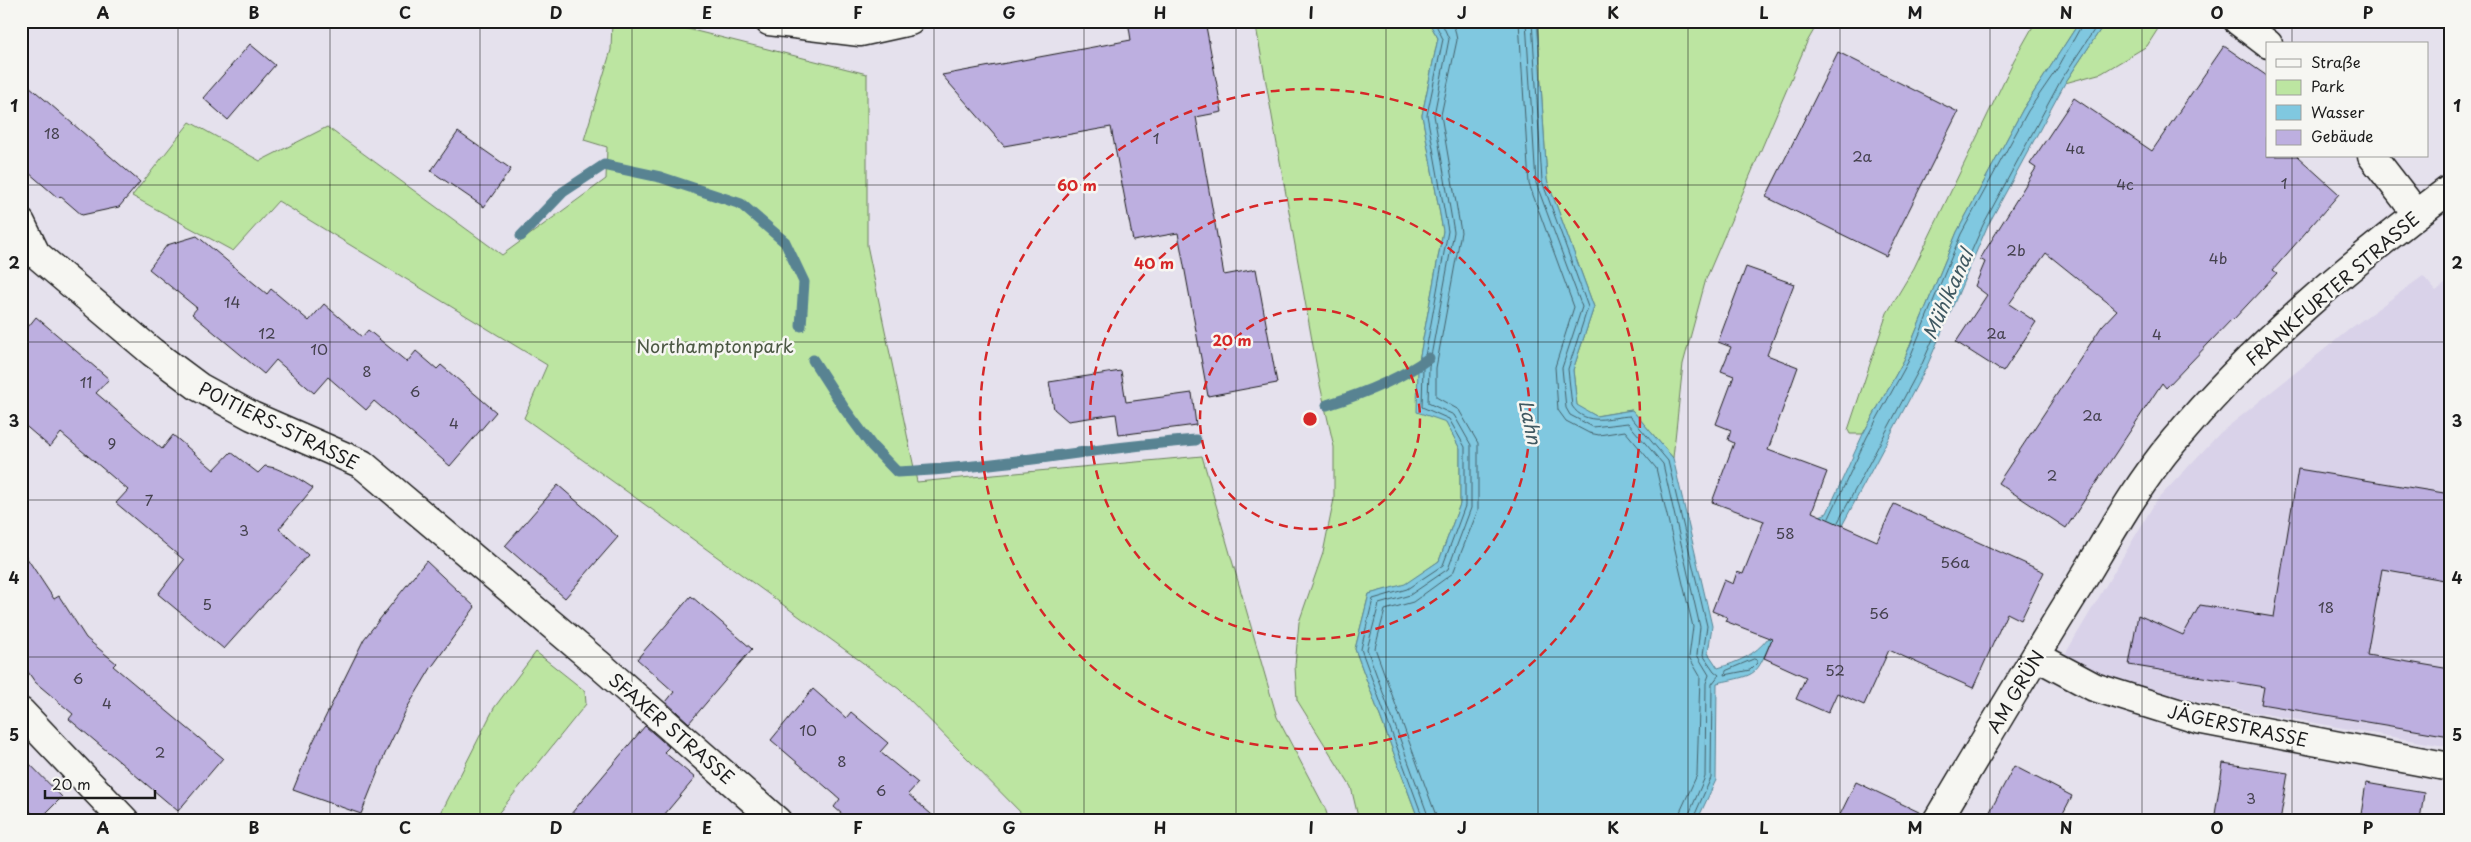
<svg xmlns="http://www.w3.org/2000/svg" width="2471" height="842" font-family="'Playpen Sans',sans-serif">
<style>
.built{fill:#d9d2e9}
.green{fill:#bce5a1;stroke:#6c805e}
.water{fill:#80c8e0;stroke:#588392}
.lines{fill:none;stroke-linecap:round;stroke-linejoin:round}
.shore{stroke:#44616a;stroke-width:1}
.stream{stroke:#588392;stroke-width:11}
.building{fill:#bdafe0;stroke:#1c1c1c}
.minor-casing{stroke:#1c1c1c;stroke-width:31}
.tertiary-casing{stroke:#1c1c1c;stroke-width:31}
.minor{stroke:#f6f6f2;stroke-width:28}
.tertiary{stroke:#f6f6f2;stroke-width:28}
.grid{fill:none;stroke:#1c1c1c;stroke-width:1;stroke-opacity:0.55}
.ring{fill:none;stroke:#d62828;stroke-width:2.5;stroke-dasharray:9 6}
.labels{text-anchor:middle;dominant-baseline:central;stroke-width:5;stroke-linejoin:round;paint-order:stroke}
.number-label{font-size:15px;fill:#44414d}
.street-label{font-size:18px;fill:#1c1c1c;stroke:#f6f6f2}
.park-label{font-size:18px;fill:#4c5844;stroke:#f6f6f2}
.water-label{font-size:19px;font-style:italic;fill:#3f5861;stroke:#f6f6f2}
.centre{fill:#d62828;stroke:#f6f6f2;stroke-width:2.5}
.ring-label{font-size:15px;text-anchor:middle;font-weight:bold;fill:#d62828;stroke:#f6f6f2;stroke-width:5;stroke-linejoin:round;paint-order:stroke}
.neatline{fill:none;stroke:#1c1c1c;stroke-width:2}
.grid-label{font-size:16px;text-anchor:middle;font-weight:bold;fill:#1c1c1c}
</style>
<rect width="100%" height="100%" fill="#e5e1ed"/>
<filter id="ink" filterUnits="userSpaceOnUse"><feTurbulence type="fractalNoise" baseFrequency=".02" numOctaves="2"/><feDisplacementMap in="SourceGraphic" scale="10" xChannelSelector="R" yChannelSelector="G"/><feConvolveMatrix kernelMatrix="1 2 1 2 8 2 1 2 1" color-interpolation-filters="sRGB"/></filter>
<g filter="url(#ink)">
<!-- built -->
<polygon class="built" points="2423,276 2436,291 2450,280 2450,747 2198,702 2098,675 2061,661 2156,501 2220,433 2351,328"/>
<!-- green -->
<g class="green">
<polygon points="612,21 656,21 867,74 867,245 917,482 1202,456 1277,717 1325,808 1329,821 1029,821 899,689 654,511 524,418 547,365 278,201 233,251 132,196 190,122 260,161 327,127 502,255 606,179 607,147 584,140 611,50"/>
<polygon points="1255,21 1428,21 1438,38 1422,115 1443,231 1418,366 1460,449 1460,504 1439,561 1405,585 1369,594 1355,649 1419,821 1359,821 1351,787 1297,700 1295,666 1299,622 1323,553 1334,499 1334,447 1320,385"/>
<polygon points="1537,21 1819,21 1807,42 1706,279 1683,364 1673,458 1632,410 1596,416 1577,406 1573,370 1594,307 1547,180"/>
<polygon points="2036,21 2080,21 2023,109 1957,232 1904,360 1863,434 1850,434 1848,430 1887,313 1914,268 2014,60"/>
<polygon points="2106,21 2163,21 2147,46 2102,73 2065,83"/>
<polygon points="536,652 585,691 586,704 492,821 437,821 494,708"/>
</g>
<!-- water -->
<g class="water">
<path d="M1428,21H1537L1547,180L1594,307L1573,370L1577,405L1596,416L1632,410L1673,458L1712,626L1708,653L1718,668C1738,662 1755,655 1768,638L1772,639C1755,677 1759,674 1717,683L1716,780L1697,821H1419L1355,649L1369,594L1405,584L1439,561L1460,504V449L1446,422L1417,412L1418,366L1443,231L1422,115L1438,38Z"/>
<polygon points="2080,21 2106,21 2065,83 1987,227 1927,366 1836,537 1817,517 1827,513 1863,434 1904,360 1957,232 2023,109"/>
</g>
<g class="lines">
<!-- shore -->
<g class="shore">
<polyline points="1519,21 1529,184 1574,307 1555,367 1558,410 1566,421 1589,433 1599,435 1625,431 1656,468 1693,627 1689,657 1700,676 1697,775 1680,812 1679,821"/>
<polyline points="1526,21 1536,183 1582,307 1562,368 1566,408 1570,415 1593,427 1628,423 1663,464 1700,627 1697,655 1709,675 1706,683 1705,777 1686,821"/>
<path d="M1532,21L1542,181L1588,307L1568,369L1572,406C1586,427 1610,417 1630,416L1668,461L1707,626L1703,655L1714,671L1719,675L1712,684L1711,778L1692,821"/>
<polyline points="1829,518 1867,437 1908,362 1961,234 2028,111 2059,66 2084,21"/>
<polyline points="1838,522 1922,364 1983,225 2061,80 2100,21"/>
<polygon points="1754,659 1757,660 1757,663 1750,670 1725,675 1726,671"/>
<polyline points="1424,821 1361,649 1373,599 1407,589 1443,565 1465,506 1465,447 1449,419 1422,407 1423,367 1448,231 1427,115 1443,39 1434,21"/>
<polyline points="1430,821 1367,649 1379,604 1410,595 1448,569 1471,508 1471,445 1454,415 1428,403 1429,367 1454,232 1434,115 1449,39 1441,21"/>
<polyline points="1438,821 1375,648 1385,610 1413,602 1453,573 1478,510 1478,443 1459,410 1436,397 1436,368 1461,232 1441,115 1457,40 1455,30 1450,21"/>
</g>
<!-- stream -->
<g class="stream">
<polyline points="521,236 563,192 604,165 660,177 741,204 785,242 804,282 801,326"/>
<path d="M813,360L844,408L872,446L897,472C997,468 1096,447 1196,440"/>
<path d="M1327,405C1362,394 1399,380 1429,358"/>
</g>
</g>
<!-- building -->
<g class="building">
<polygon points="1128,21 1205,21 1222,112 1196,117 1224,275 1256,269 1277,383 1208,396 1178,233 1133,241 1111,127 1004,146 942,75 1131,40"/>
<polygon points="250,44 275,65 228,120 203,98"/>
<polygon points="2224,46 2267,76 2267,156 2297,156 2339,194 2273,270 2277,273 2233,320 2232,319 2166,388 2162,383 2066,528 1998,483 2102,326 2117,310 2046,253 2009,304 2036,322 2003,372 1956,342 1987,295 1975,286 1985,262 1980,259 2036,168 2030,164 2074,98 2152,151"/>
<polygon points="1838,52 1958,112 1886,256 1766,197"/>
<polygon points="21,79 140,182 119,207 82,215 60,196 58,198 21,166"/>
<polygon points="458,132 511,169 484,207 431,171"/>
<polygon points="197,236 267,294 271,289 309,321 324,304 362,337 368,330 407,362 416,351 437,369 441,365 496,412 450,466 374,401 366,410 328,377 314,393 276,360 264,374 192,314 197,308 149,269 167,245"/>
<polygon points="1746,267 1794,284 1767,355 1798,367 1768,450 1827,472 1812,512 1877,541 1894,504 2044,572 2021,620 2007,613 1973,688 1889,650 1864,705 1837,693 1828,713 1796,699 1806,677 1764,658 1772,639 1725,621 1727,617 1712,611 1724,580 1733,584 1737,572 1743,574 1764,521 1712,502 1734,443 1728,440 1731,430 1716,424 1734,376 1721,371 1731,347 1718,342"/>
<polygon points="36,317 109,379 96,393 162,449 173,435 214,470 231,452 258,473 265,466 275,468 296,477 313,488 279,529 308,555 224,649 158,594 184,560 116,503 128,490 61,433 50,447 21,422 21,336"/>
<polygon points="1121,371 1126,402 1192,393 1196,425 1119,435 1116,414 1068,421 1054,409 1049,382"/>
<polygon points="2298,469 2450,494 2450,581 2382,569 2367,655 2450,669 2450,736 2261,704 2264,687 2129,665 2138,615 2183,635 2200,605 2274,617"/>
<polygon points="558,485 618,537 565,598 505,546"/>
<polygon points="21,549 54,599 59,596 86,638 116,663 113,666 223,758 178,811 69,719 73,714 35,682 21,662"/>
<polygon points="426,561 475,607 431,668 407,708 385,754 361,814 293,790 312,744 364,639"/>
<polygon points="691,596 752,649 689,723 666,702 674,692 637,659"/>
<polygon points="813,689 846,718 851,712 888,743 880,752 918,783 908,794 939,821 850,821 834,807 840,799 771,740"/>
<polygon points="645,726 669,747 664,752 695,778 659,821 565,821"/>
<polygon points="21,755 62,797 39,820 21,802"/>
<polygon points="2223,763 2288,773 2280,821 2214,821"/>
<polygon points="2014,766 2072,796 2059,821 1985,821"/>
<polygon points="1856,782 1923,814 1921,821 1837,821"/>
<polygon points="2366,783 2424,793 2420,821 2360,821"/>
</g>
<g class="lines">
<!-- minor casing -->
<g class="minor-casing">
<g id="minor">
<polyline points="769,21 860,32 910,21"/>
<polyline points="2238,21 2268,44"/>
<polyline points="2372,156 2417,214"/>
<polyline points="21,223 36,254"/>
<polyline points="21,251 36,254 152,352 199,387 252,416 362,464 602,667 777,821"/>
<polyline points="2036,656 2094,687 2197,719 2450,767"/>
<polyline points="21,712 125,821"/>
</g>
</g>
<!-- tertiary casing -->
<g class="tertiary-casing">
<path id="tertiary" d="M1937,821C1984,742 2031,662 2080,584C2109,536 2137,485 2173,442C2253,346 2350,264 2450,189"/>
</g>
<!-- minor -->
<use href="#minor" class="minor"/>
<!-- tertiary -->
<use href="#tertiary" class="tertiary"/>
</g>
</g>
<!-- grid -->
<path class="grid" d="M178,21V821M330,21V821M480,21V821M632,21V821M782,21V821M934,21V821M1084,21V821M1236,21V821M1386,21V821M1538,21V821M1688,21V821M1840,21V821M1990,21V821M2142,21V821M2292,21V44M2292,156V821M21,185H2450M21,342H2450M21,500H2450M21,657H2450"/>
<!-- distance rings -->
<g class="ring">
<circle cx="1310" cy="419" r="110"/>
<circle cx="1310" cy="419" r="220"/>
<circle cx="1310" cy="419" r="330"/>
</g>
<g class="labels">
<!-- number labels -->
<g class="number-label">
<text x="52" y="132">18</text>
<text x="1156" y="137">1</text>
<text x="2075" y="147">4a</text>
<text x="1862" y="155">2a</text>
<text x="2284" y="182">1</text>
<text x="2125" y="183">4c</text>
<text x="2016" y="249">2b</text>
<text x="2218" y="257">4b</text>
<text x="232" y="301">14</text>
<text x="267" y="332">12</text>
<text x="1996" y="332">2a</text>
<text x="2157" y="333">4</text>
<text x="319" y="348">10</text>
<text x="367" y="370">8</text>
<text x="86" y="381">11</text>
<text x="415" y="390">6</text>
<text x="2092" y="414">2a</text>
<text x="454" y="422">4</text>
<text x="112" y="442">9</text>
<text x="2052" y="474">2</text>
<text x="149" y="499">7</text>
<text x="244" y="529">3</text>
<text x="1785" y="532">58</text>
<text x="1955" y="561">56a</text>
<text x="207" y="603">5</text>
<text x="2326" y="606">18</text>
<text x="1879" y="612">56</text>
<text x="1835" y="669">52</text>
<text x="78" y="677">6</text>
<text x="107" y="702">4</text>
<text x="808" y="729">10</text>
<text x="160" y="751">2</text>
<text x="842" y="760">8</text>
<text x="881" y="789">6</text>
<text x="2251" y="797">3</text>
</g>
<!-- street labels -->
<g class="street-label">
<text transform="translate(2332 288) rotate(-41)">FRANKFURTER STRASSE</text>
<text transform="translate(279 425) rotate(26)">POITIERS-STRASSE</text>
<text transform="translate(2015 691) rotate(-59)">AM GRÜN</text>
<text transform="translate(2238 725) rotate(12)">JÄGERSTRASSE</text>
<text transform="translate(672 728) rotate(41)">SFAXER STRASSE</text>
</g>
<!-- park labels -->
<g class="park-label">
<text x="715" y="345">Northamptonpark</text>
</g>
<!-- water labels -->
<g class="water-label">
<text transform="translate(1947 294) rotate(-66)">Mühlkanal</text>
<text transform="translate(1531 422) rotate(78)">Lahn</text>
</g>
</g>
<circle cx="1310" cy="419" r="8" class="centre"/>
<g class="ring-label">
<text x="1077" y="191">60 m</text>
<text x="1154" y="269">40 m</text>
<text x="1232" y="346">20 m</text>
</g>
<!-- margin -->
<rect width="2471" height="842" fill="none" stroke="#f6f6f2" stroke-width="55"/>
<!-- legend -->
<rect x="2266" y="42" width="162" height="115" fill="#f6f6f2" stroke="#9f9f9c"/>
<rect x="2276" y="59" width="25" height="8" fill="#f6f6f2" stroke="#9f9f9c"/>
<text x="2311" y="68" font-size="15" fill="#1c1c1c">Straße</text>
<rect x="2276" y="80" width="25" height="15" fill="#bce5a1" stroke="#9f9f9c"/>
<text x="2311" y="92" font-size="15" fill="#1c1c1c">Park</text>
<rect x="2276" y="105" width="25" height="15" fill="#80c8e0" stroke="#9f9f9c"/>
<text x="2311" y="118" font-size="15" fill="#1c1c1c">Wasser</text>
<rect x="2276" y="130" width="25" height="15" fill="#bdafe0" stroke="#9f9f9c"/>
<text x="2311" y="142" font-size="15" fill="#1c1c1c">Gebäude</text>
<!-- scale -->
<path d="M45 790v8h110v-8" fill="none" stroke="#1c1c1c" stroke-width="2.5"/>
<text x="52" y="790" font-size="15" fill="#1c1c1c" stroke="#f6f6f2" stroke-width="4" paint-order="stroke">20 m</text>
<rect x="28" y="28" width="2416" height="786" class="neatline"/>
<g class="grid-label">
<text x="103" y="19">A</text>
<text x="254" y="19">B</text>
<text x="405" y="19">C</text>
<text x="556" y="19">D</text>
<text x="707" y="19">E</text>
<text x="858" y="19">F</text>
<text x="1009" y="19">G</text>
<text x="1160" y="19">H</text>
<text x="1311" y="19">I</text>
<text x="1462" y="19">J</text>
<text x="1613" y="19">K</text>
<text x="1764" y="19">L</text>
<text x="1915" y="19">M</text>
<text x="2066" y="19">N</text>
<text x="2217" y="19">O</text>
<text x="2368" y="19">P</text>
<text x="14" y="112">1</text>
<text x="2457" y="112">1</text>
<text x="14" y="269">2</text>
<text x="2457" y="269">2</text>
<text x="14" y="427">3</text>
<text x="2457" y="427">3</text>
<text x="14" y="584">4</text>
<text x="2457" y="584">4</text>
<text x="14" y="741">5</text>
<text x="2457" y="741">5</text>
<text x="103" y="834">A</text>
<text x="254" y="834">B</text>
<text x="405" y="834">C</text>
<text x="556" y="834">D</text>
<text x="707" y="834">E</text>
<text x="858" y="834">F</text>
<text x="1009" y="834">G</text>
<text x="1160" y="834">H</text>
<text x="1311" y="834">I</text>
<text x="1462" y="834">J</text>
<text x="1613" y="834">K</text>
<text x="1764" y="834">L</text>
<text x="1915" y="834">M</text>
<text x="2066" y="834">N</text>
<text x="2217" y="834">O</text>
<text x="2368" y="834">P</text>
</g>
</svg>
